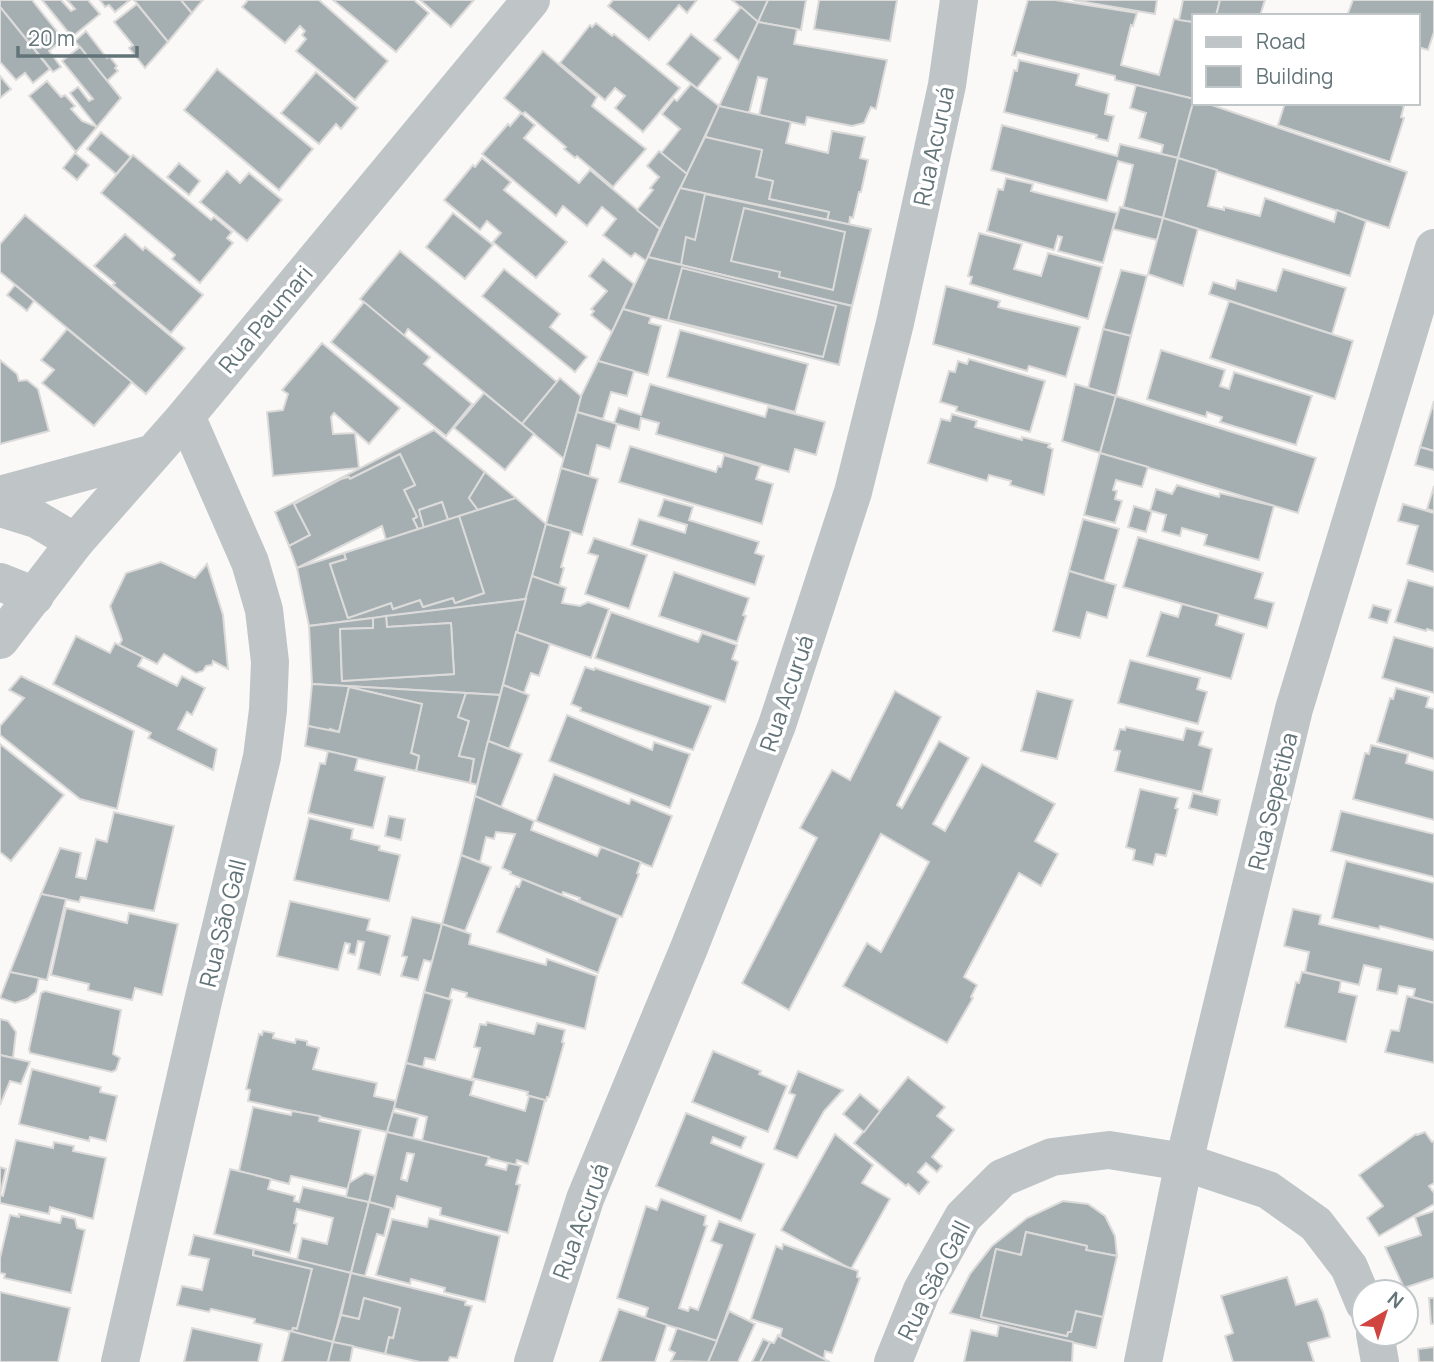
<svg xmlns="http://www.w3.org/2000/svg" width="1434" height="1362" font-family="Manrope,sans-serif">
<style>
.building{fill:#a5afb2;stroke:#dcdbda;stroke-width:2;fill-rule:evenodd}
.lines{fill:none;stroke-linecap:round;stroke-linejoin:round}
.minor{stroke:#bfc5c7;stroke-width:38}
.labels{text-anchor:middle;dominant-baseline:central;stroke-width:7;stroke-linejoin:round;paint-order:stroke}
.street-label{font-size:23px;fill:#637479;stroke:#fff}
</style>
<rect width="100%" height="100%" fill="#faf9f8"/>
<!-- building -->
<g class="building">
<polygon points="0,0 32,0 63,39 49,51 61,67 53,72 0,7"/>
<polygon points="42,0 61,0 71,11 75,9 67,0 88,0 100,14 72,37"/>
<polygon points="100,0 130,0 115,12 109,5 105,7"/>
<polygon points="134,0 181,0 192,13 168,42"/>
<polygon points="181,0 203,0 192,13"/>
<polygon points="248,0 319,0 388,61 355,100 296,51 306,39 302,35 305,31 300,26 285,43 242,7"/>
<polygon points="333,0 414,0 429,13 396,52"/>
<polygon points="420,0 474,0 451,27"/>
<polygon points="613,0 697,0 687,13 679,5 649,40 608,6"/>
<polygon points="732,0 768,0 758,22"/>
<polygon points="768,0 806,0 801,30 758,22"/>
<polygon points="819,0 897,0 890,41 814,29"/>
<polygon points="1028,0 1055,0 1137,13 1133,26 1131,25 1121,65 1159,75 1174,19 1194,22 1194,99 1115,80 1115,76 1017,52 1016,56 1012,55"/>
<polygon points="1073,0 1157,0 1155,14"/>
<polygon points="1183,0 1220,0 1216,16 1194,16 1194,22 1179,20"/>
<polygon points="1220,0 1265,0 1260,16 1216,16"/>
<polygon points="1353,0 1434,0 1434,32 1428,50 1418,47 1418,16 1347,16"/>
<polygon points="137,4 168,42 145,68 129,48 133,45 114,22"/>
<polygon points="0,7 50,69 33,83 25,73 16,80 0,62"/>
<polygon points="741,7 758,22 739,61 714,40"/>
<polygon points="758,22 797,29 794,44 887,60 876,109 871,107 864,123 852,126 807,117 805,125 759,115 767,79 758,77 749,113 719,106"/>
<polygon points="596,23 612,36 614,34 680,88 643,132 615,108 625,96 615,88 605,100 560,63 590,25 592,27"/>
<polygon points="86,31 107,58 109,56 117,66 115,68 118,71 107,81 75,41"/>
<polygon points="691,34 721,58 697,88 667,64"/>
<polygon points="80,47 121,98 97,127 70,93 78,87 89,101 93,99 62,61"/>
<polygon points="543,51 597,97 592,106 646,149 613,187 577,156 575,158 564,149 566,147 525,112 523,114 504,98"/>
<polygon points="1019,60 1079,74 1076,85 1109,94 1105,114 1114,116 1108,141 1096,138 1097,135 1004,112 1014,70 1017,71"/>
<polygon points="217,69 313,149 279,190 184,110"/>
<polygon points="316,72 358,108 341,129 336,124 319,144 281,113"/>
<polygon points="0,76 11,89 0,98"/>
<polygon points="47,81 61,97 65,95 75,106 71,109 82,121 97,127 76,152 29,96"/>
<polygon points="691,84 719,106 687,174 661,153 680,129 662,114 674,99 677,101"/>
<polygon points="1136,85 1194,99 1178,158 1161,154 1163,145 1139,138 1146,113 1130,108"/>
<polygon points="1194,99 1194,103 1206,103 1407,172 1389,228 1178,158"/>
<polygon points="1285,103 1396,103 1404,106 1401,117 1404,118 1390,162 1278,125"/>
<polygon points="719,106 791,122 786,143 828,153 832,131 865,137 860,158 868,160 861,192 859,192 853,218 850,217 849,225 827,220 829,212 769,199 773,181 756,177 762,150 705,137"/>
<polygon points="521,113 535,125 524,138 579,183 590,170 660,229 646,261 635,253 631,257 603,235 616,219 602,207 587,226 563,206 556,216 482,154 508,124 510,126"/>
<polygon points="1002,125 1117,156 1120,144 1178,158 1163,218 1123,207 1133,165 1118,161 1107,201 991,170"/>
<polygon points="101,132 131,157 116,174 87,149"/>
<polygon points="705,137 762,150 756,177 773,181 769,199 829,212 827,220 680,188"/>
<polygon points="659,151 687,174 660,229 637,210 653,190 650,188 659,177 647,166"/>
<polygon points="75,153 89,165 77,180 63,168"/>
<polygon points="133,155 211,220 214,217 232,232 227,238 233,243 200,283 172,259 175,255 101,193"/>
<polygon points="482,158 511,182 504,190 567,242 536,278 493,242 501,233 487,221 480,230 444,200 473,165 475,167"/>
<polygon points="1178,158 1217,170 1208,206 1224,210 1224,207 1260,216 1265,198 1334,222 1337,210 1366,221 1350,276 1163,218"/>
<polygon points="179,163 200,181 189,195 167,177"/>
<polygon points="227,171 240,183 249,173 282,200 247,241 200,202"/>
<polygon points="1006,178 1033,184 1031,191 1117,213 1103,263 1058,251 1062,237 1058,236 1054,250 987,231 998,189 1003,190"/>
<polygon points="680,188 871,229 852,306 648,257"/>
<polygon points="705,194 871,229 852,306 681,265 686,237 695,240"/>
<polygon points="1120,207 1163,218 1157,240 1113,229"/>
<polygon points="744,208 845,232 833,290 779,277 780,272 731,261"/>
<polygon points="453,213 493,245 465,279 426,247"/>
<polygon points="25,215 185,348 146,394 0,272 0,244"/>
<polygon points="1163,218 1198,229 1183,286 1148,274"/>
<polygon points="979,233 1022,244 1014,269 1041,276 1048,253 1102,267 1088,319 970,284 972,277 968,276"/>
<polygon points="125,234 143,250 145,247 203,295 171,333 113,285 115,283 94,266"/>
<polygon points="400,251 557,382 522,424 408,329 404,336 360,299"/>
<polygon points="648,257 852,306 839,365 623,309"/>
<polygon points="603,259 634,284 612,332 591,315 594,311 591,309 607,291 589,276"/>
<polygon points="682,268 836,306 823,357 668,320"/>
<polygon points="504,269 560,314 550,327 587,357 575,372 482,296"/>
<polygon points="1283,269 1346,288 1332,334 1209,294 1213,282 1235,289 1237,280 1276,291"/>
<polygon points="1121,270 1147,276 1131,336 1103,329"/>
<polygon points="15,285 34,301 27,311 7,295"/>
<polygon points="946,286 1000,301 998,307 1080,327 1066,377 1029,366 1027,371 933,344"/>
<polygon points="1229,301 1353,341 1335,399 1210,358"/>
<polygon points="364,302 430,357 424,364 472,404 446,436 331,342"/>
<polygon points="623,309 651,317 649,323 661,326 648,375 598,361"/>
<polygon points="67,329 132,382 94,426 42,383 54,370 41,360"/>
<polygon points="1103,329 1131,336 1116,396 1088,388"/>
<polygon points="680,330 808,364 795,412 667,377"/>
<polygon points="322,343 400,408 369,444 334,413 331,417 333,434 355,433 359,468 273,476 267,412 283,410 288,394 282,390"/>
<polygon points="1161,350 1225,370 1220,386 1229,389 1234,372 1312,396 1296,445 1220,422 1222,417 1207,412 1206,417 1147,399"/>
<polygon points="969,359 1045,381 1030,432 956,411 957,407 940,402 949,371 955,372 958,361 967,364"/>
<polygon points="0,360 17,374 19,381 27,380 38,389 49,431 0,444"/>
<polygon points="598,361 634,371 627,396 611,392 603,419 577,412 581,396"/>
<polygon points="560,378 581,396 564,459 522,424"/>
<polygon points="650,384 765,417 768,407 825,422 816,455 795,449 789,472 656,434 659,423 641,418 639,430 614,423 619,408 641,415"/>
<polygon points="1075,384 1116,396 1100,453 1062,441"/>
<polygon points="484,393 534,434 505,470 454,428"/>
<polygon points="1116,396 1316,458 1298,513 1100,453"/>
<polygon points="1434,401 1434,451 1420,447"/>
<polygon points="577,412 617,424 610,449 597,445 589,477 561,468"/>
<polygon points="952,414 977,421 975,427 1022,440 1022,437 1050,444 1048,447 1053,449 1044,495 1010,485 1011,481 989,475 987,481 928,463 941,419 950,421"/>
<polygon points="434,430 485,472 469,498 478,510 448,520 442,502 419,510 424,528 418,529 413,519 417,517 404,490 415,485 400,454 350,479 349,477 341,479 294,504 310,535 289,546 275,512"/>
<polygon points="630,446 716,472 718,466 721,467 724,455 760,466 756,479 773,484 762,524 619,482"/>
<polygon points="1420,447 1434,451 1434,470 1415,465"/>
<polygon points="1100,453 1148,467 1142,487 1116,480 1113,490 1117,491 1115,499 1122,501 1115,523 1084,515"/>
<polygon points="400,454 415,485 404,490 417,517 413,519 418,529 386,540 382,526 297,568 289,546 310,535 294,504 341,479 349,477 350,479"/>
<polygon points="561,468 598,479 582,535 546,524"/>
<polygon points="485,472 516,498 478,510 469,498"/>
<polygon points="1177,485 1219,497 1220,493 1274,506 1259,560 1204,545 1207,535 1182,528 1180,536 1162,531 1166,515 1152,511 1146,532 1128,527 1134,506 1150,511 1156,489 1172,494"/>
<polygon points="1434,486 1434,511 1427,509"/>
<polygon points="516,498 546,524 526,599 309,626 297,568 344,553 346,559 330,564 348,618 391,603 393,609 420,600 423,607 453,598 455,603 484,593 459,516"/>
<polygon points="664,499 693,507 689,520 759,542 755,553 764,556 755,585 631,545 639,519 685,533 687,525 658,516"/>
<polygon points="442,502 448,520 424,528 419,510"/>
<polygon points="1403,504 1434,513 1434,572 1407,564 1418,526 1398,521"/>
<polygon points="459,516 484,593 455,603 453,598 423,607 420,600 393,609 391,603 348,618 330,564 346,559 344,553"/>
<polygon points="1083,519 1119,529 1104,581 1069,571"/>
<polygon points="546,524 571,531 561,567 564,568 559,586 532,576"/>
<polygon points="1138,537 1263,573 1255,598 1274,603 1267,628 1123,587"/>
<polygon points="594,538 647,555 629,609 585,594 598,556 588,553"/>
<polygon points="161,562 195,578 207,564 223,615 228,669 213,661 212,665 206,666 203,671 196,673 164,654 157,664 119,645 122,640 110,606 126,573"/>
<polygon points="1069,571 1116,585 1107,618 1087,612 1080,638 1053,631"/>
<polygon points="674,572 749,598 743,615 746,616 737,642 659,616"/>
<polygon points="532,576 566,588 562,603 580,606 588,602 609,609 591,658 516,632"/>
<polygon points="1408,580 1434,587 1434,631 1427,629 1426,631 1395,622"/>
<polygon points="526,599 500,695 312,684 309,626 373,618 373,628 340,629 342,681 454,674 451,623 387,627 386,616"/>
<polygon points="1182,604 1219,614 1216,625 1244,634 1231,679 1147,656 1161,612 1178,617"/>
<polygon points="1373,605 1391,610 1387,623 1369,618"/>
<polygon points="611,612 698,642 702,633 737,645 732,659 738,662 725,702 595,658"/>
<polygon points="386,616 387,627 451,623 454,674 342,681 340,629 373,628 373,618"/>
<polygon points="516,632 550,644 539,676 531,673 524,693 503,685"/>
<polygon points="76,636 110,653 115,643 143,657 138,666 177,686 182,676 205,688 192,715 187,712 178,729 217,749 213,770 148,738 151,733 53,684"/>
<polygon points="1394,637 1434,648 1434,693 1382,678"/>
<polygon points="1130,660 1200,678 1197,689 1207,692 1198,724 1118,703"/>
<polygon points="585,667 594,670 595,668 711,706 693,750 580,711 581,708 571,704"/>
<polygon points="21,676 134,731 117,809 80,799 0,735 0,726 24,698 9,690"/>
<polygon points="312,684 466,693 458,717 469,721 459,756 474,759 470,783 416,771 419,756 411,753 422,704 349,687 339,732 330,729 330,732 308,726"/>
<polygon points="503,685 529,695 509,749 488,741"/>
<polygon points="349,687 422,704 411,753 419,756 416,771 305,746 308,726 339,732"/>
<polygon points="1396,688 1429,697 1426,707 1434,709 1434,759 1377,742 1390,698 1393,699"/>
<polygon points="895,691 941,717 897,805 902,808 939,741 969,758 933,824 945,831 982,764 1055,804 1035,841 1058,854 1041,886 1019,873 964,977 977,985 971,997 973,998 947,1043 843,986 867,943 881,952 929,862 881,834 789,1010 742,983 817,838 800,828 832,770 850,780"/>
<polygon points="1037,691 1073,700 1057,759 1021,751"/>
<polygon points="466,693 500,695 477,785 470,783 474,759 459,756 469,721 458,717"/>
<polygon points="567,715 652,750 654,742 690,754 670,808 549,761"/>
<polygon points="1126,727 1183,740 1186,728 1203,732 1199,745 1212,749 1202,792 1115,771 1120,751 1114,750 1120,729 1125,730"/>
<polygon points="488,741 522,754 501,807 475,796"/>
<polygon points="0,744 64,795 11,861 0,852"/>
<polygon points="1371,745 1408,754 1406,763 1434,771 1434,820 1353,799 1365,753 1369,754"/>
<polygon points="328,751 358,758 355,770 385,777 373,828 308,813 320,763 325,764"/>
<polygon points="554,774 629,804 631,799 672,816 652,867 536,821"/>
<polygon points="1140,789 1178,798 1175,808 1178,809 1166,856 1156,854 1153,865 1133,860 1135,850 1126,847"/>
<polygon points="1193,793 1220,800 1217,815 1189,808"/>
<polygon points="475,796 534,821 531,830 597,856 601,847 641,862 637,873 639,874 622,917 579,900 580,898 563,892 562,895 510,874 511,872 502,868 515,834 496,832 494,839 486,837 480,862 461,855"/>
<polygon points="1341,811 1434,834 1434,877 1331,851"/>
<polygon points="114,812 174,826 154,911 81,897 79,902 41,894 60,848 81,853 76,877 86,879 96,839 107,842"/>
<polygon points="389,816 405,819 401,840 385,836"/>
<polygon points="309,818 353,829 351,839 380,846 379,850 400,855 389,901 294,880"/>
<polygon points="461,855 491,867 465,931 442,924"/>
<polygon points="1346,861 1434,883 1434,940 1380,926 1379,929 1332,918"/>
<polygon points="522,879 618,918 598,973 497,932 516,886 519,887"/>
<polygon points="41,894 66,899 47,980 10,972"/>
<polygon points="290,901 370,919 367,930 390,936 380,975 358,969 364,942 358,941 355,955 348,953 350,944 345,943 338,970 277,956"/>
<polygon points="66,908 127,923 129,913 178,924 162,995 135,988 132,1000 88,990 89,984 51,975"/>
<polygon points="1293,909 1321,915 1319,924 1434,951 1434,1003 1413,997 1415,989 1399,986 1397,994 1377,990 1381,969 1364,965 1359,985 1305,972 1309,952 1284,946"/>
<polygon points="412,917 442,924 432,962 424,960 418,980 401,976 407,957 402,956"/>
<polygon points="442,924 471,934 469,944 546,965 547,959 597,976 585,1029 466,997 467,993 452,989 449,999 424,992"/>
<polygon points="10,972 39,978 36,992 27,999 15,1003 0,998"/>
<polygon points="1302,972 1341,981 1339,992 1357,996 1346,1042 1285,1027 1296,982 1299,983"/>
<polygon points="45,991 121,1010 113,1054 120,1058 116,1070 112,1072 30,1053 29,1049 41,993"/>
<polygon points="424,992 452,1000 435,1060 425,1058 423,1067 406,1063"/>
<polygon points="1407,996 1434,1003 1434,1063 1385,1052 1391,1030 1399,1031"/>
<polygon points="0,1019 8,1021 16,1032 13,1058 0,1055"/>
<polygon points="487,1022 534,1034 537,1023 565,1030 562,1042 564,1043 549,1097 547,1097 546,1101 527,1095 528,1092 472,1078 480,1048 474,1047 480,1024 486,1025"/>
<polygon points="263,1031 274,1033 273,1038 295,1043 296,1039 307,1041 307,1045 319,1048 313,1069 377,1083 374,1096 396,1101 387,1132 248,1101 250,1090 246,1089 259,1034 262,1035"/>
<polygon points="713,1051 761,1071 759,1074 787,1086 768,1132 692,1102"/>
<polygon points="0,1055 30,1062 21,1084 10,1081 0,1105"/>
<polygon points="406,1063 474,1081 470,1095 525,1111 529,1096 545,1100 528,1164 517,1160 516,1165 422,1141 427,1117 394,1108"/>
<polygon points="32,1069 101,1087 100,1092 117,1096 106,1141 90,1137 89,1141 19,1124"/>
<polygon points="798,1071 843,1090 824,1111 797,1158 774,1149 795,1095 789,1093"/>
<polygon points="908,1077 945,1107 937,1116 954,1130 932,1157 942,1166 937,1172 926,1163 918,1172 929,1182 919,1194 908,1184 906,1186 854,1143"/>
<polygon points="860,1094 880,1111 864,1132 843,1114"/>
<polygon points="253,1107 291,1115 292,1111 320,1116 319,1121 361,1130 348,1189 291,1176 289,1184 239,1171"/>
<polygon points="393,1112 418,1118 413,1138 387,1132"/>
<polygon points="686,1113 746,1137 741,1148 713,1137 711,1143 764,1164 741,1221 656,1186"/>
<path d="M387,1132L489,1157L486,1165L506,1170L508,1163L521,1166L516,1184L520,1185L508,1233L440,1215L441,1208L397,1196L394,1209L369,1202ZM407,1153L414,1154L407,1181L401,1179Z"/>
<polygon points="1425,1132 1432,1142 1434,1141 1434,1183 1429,1186 1434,1193 1434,1204 1379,1236 1367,1218 1383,1206 1359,1175 1416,1134 1417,1135"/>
<polygon points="835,1134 873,1165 862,1183 890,1199 851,1269 781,1230"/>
<polygon points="16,1140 53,1148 54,1142 74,1146 73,1151 106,1158 93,1219 50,1207 49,1214 0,1203 0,1167 6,1169 0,1195 3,1196"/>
<polygon points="230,1169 271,1179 268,1189 295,1196 294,1201 299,1202 303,1187 369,1202 351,1273 297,1260 302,1238 327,1244 333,1218 297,1209 294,1223 297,1224 290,1253 214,1234"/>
<polygon points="365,1173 375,1176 369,1202 346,1197 349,1183"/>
<polygon points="661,1199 706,1216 704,1225 707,1226 679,1308 688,1311 690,1307 698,1310 722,1245 711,1241 719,1221 755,1234 717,1341 645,1318 648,1308 617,1298 646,1206 657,1210"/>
<polygon points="1063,1201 1088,1204 1105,1216 1115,1236 1117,1256 1086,1250 1087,1246 1026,1232 1021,1255 996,1249 981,1317 1067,1336 1068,1332 1071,1332 1076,1311 1103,1317 1096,1348 950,1313 970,1274 992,1246 1027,1218"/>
<polygon points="369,1202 391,1208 384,1236 377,1234 365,1276 351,1273"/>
<polygon points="1434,1211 1434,1278 1404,1288 1385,1247 1421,1235 1415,1217"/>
<polygon points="19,1214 60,1223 62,1216 75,1219 77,1228 85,1230 71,1293 4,1278 5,1274 0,1273 0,1258 10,1215 19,1217"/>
<polygon points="429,1218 500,1236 485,1302 444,1292 445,1288 411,1279 410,1284 376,1275 392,1219 427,1227"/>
<polygon points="1026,1232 1087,1246 1086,1250 1117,1256 1103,1317 1076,1311 1071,1332 1068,1332 1067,1336 981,1317 996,1249 1021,1255"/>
<polygon points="194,1235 254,1249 253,1255 312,1269 297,1329 293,1328 292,1332 254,1323 255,1319 211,1309 209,1312 177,1305 182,1286 202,1290 209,1259 189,1255"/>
<polygon points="783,1244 858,1271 857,1277 860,1278 832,1353 825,1351 824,1359 780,1337 782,1329 751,1319 776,1246 782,1249"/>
<polygon points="254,1249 351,1273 333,1342 292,1332 293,1328 297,1329 312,1269 253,1255"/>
<polygon points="351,1273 466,1301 465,1305 472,1306 457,1358 450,1357 448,1362 420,1362 385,1354 389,1337 393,1338 400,1308 364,1298 359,1319 341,1315"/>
<polygon points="1287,1277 1296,1305 1317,1299 1323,1312 1330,1337 1308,1343 1314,1362 1233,1362 1225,1336 1233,1333 1221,1296"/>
<polygon points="0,1292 70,1308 58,1362 0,1362"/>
<polygon points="364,1298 400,1308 393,1338 389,1337 385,1354 333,1342 341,1315 359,1319"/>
<polygon points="1429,1298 1434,1298 1434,1324 1431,1324"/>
<polygon points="619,1309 667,1325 655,1362 600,1362"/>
<polygon points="729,1311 755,1324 738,1362 708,1362"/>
<polygon points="999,1325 1073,1342 1072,1362 964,1362 971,1330 997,1336"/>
<polygon points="192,1328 262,1344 258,1362 184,1362"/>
<polygon points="677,1328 717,1341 708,1362 671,1361 675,1353 669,1350"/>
<polygon points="290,1331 333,1342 328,1362 282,1362"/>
<polygon points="778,1335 780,1337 830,1362 760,1362 770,1342 774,1343"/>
<polygon points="763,1339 770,1342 760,1362 752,1362"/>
<polygon points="333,1342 353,1346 350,1362 328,1362"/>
<polygon points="1434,1347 1434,1362 1419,1362 1418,1349"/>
</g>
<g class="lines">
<!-- minor -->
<g class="minor">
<polyline points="0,495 150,454"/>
<polyline points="0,508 36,519 75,542"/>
<polyline points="0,582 35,596"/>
<polyline points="0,640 75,542 186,416 531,0"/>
<polyline points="1375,1334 1380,1362"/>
<polyline points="120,1362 204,997 262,757 268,710 270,662 264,610 250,562 186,416"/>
<polyline points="533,1362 585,1199 689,948 777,725 853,492 895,323 947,85 959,0"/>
<polyline points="893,1362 922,1290 963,1217 1002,1178 1052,1157 1109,1150 1184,1162 1268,1190 1316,1224 1349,1267 1364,1303"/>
<polyline points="1143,1362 1184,1162 1294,709 1434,248"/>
</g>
</g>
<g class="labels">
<!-- street labels -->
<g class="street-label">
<text transform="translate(933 146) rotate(-78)">Rua Acuruá</text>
<text transform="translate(265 319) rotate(-50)">Rua Paumari</text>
<text transform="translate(786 693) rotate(-71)">Rua Acuruá</text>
<text transform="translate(1272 801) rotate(-76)">Rua Sepetiba</text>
<text transform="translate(222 923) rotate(-76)">Rua São Gall</text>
<text transform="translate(580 1221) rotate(-70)">Rua Acuruá</text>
<text transform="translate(933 1280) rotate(-63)">Rua São Gall</text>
</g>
</g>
<!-- legend -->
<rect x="1192" y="14" width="228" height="91" fill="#ffffff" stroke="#c1c7c9" stroke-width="2"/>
<rect x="1206" y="37" width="35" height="10" fill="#bfc5c7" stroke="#c1c7c9" stroke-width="2"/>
<text x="1256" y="49" font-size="21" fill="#637479">Road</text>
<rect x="1206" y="66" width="35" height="21" fill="#a5afb2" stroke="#c1c7c9" stroke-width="2"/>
<text x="1256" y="84" font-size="21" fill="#637479">Building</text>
<!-- north arrow -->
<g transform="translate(1385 1313) rotate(39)"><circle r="33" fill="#ffffff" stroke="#c1c7c9" stroke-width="2"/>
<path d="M0-5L12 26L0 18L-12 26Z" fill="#d14540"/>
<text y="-10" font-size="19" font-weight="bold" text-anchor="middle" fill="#637479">N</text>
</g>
<!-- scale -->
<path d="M18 46v10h119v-10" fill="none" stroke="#637479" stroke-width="3.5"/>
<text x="28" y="46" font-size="21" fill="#637479" stroke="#ffffff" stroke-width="5" paint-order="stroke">20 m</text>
</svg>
